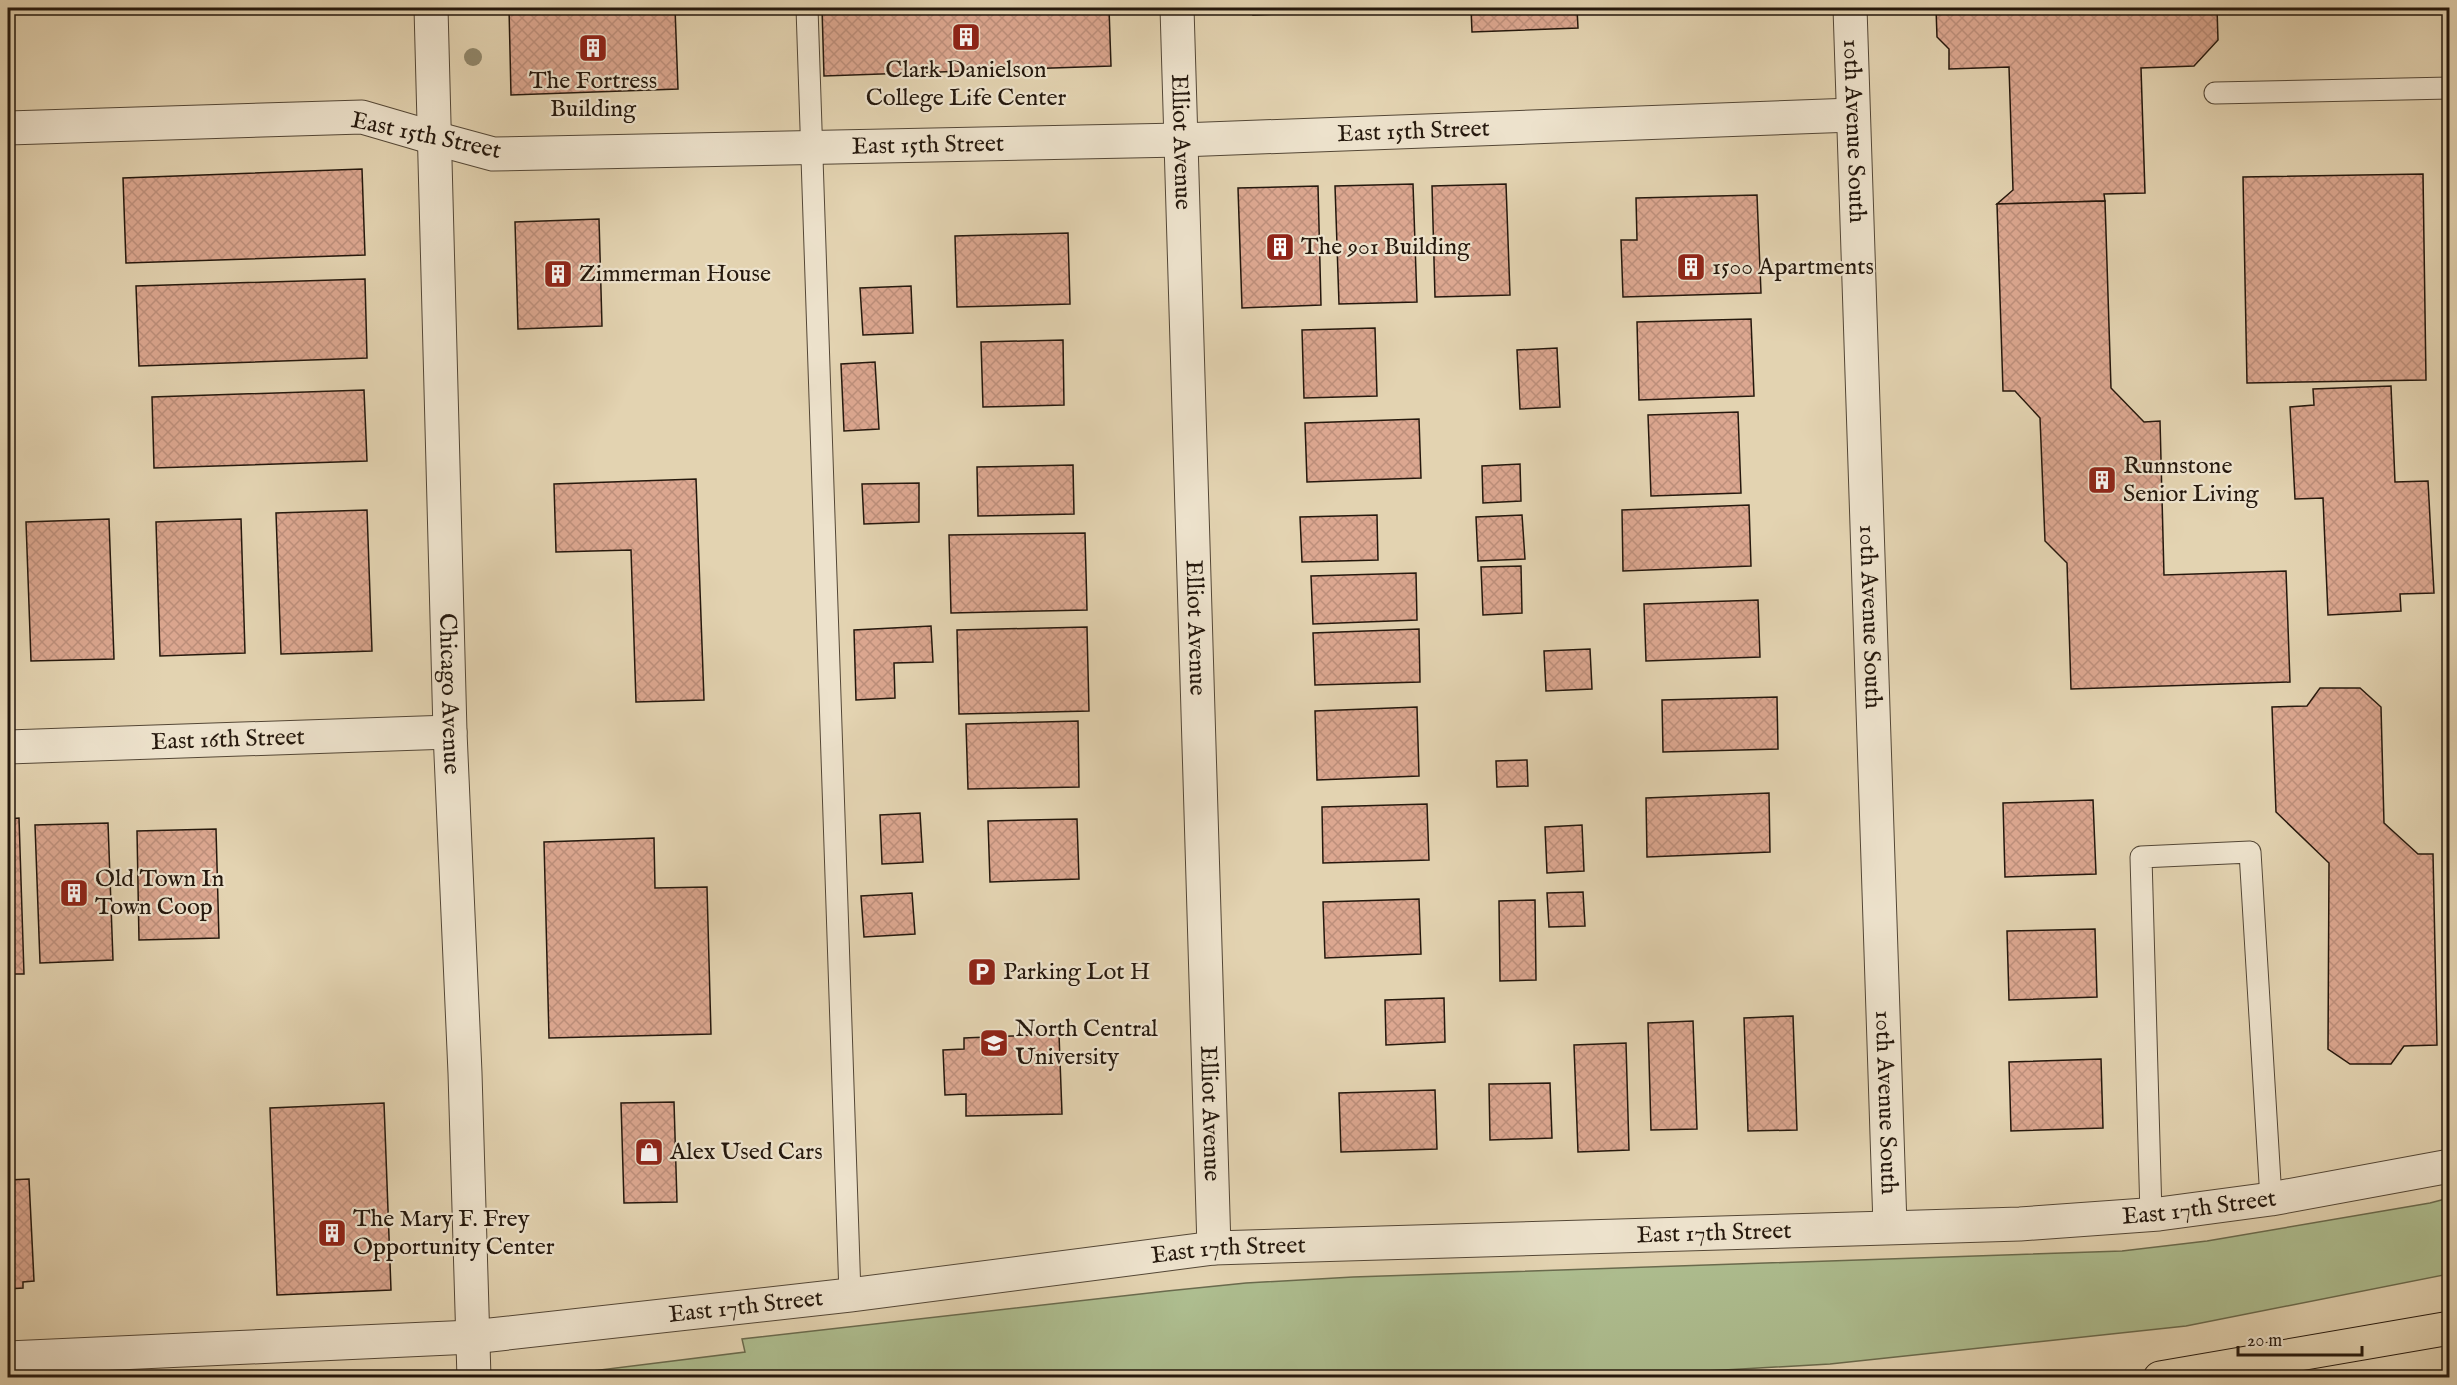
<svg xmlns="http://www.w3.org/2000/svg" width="2457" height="1385" font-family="'IM FELL English',serif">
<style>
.green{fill:#aebe90;stroke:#6a6b4e;stroke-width:1.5}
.building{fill:url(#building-cross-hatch);stroke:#25180d;stroke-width:1.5}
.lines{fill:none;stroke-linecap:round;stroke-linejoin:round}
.service-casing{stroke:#544736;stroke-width:23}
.minor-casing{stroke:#544736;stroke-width:35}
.tertiary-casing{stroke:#544736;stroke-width:35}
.motorway-casing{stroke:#25180d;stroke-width:35}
.service{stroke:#ede2cc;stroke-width:21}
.minor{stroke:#ede2cc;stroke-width:33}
.tertiary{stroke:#ede2cc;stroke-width:33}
.motorway{stroke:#e3d3b1;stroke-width:33}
.tree{fill:#91886c}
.labels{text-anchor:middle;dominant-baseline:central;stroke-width:4.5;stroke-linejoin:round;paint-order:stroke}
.poi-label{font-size:24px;fill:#25180d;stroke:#ede2cc;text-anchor:start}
.street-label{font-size:24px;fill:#25180d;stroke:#ede2cc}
</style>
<defs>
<pattern id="building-cross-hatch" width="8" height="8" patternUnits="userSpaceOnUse" patternTransform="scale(1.5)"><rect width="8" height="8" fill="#dca790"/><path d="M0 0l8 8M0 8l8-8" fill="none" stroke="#bd8f7b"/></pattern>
</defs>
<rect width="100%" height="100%" fill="#e3d3b1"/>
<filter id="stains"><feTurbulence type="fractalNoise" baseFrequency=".00333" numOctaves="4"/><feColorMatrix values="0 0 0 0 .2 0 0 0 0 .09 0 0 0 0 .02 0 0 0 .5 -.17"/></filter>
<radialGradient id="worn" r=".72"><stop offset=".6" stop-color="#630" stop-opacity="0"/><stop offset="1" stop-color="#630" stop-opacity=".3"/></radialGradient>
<!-- green -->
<polygon class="green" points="2449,1198 2449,1274 2186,1326 1830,1364 1603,1377 560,1377 559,1375 745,1352 742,1339 1167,1291 1246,1283 1353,1277 2122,1251 2207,1241 2430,1203"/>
<!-- building -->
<g class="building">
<polygon points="509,8 675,8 678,89 511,95"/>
<polygon points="822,8 1109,8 1111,66 824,76"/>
<polygon points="1253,8 1440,8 1253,15"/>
<polygon points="1471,8 1577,8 1578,28 1472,32"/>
<polygon points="1936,8 2217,8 2218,40 2194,66 2141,68 2145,193 2104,194 2105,201 1997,204 2013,190 2009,67 1949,69 1949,49 1937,37"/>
<polygon points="2368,8 2450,8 2368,10"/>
<polygon points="362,169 365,255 126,263 123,178"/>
<polygon points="2423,174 2426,380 2247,383 2243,177"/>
<polygon points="1413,184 1417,302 1339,304 1335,186"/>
<polygon points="1506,184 1510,295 1435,297 1432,186"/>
<polygon points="1318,186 1321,305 1242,308 1238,188"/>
<polygon points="1757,195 1761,293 1623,297 1621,240 1637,240 1636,198"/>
<polygon points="2105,201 2111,388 2144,422 2160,421 2164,575 2286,571 2290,682 2071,689 2067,563 2045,541 2040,418 2015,391 2003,391 1997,204"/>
<polygon points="599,219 602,326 518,329 515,222"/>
<polygon points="1068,233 1070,304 957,307 955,236"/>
<polygon points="365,279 367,358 139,366 136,286"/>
<polygon points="911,286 913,333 863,335 860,288"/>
<polygon points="1751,319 1754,396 1639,400 1637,322"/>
<polygon points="1375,328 1377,396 1304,398 1302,330"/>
<polygon points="1063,340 1064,405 983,407 981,342"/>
<polygon points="1557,348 1560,407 1520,409 1517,350"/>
<polygon points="875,362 879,429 844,431 841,364"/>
<polygon points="2391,386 2395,482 2428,481 2434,593 2400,594 2401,611 2328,615 2323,498 2295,499 2290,407 2314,405 2313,389"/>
<polygon points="364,390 367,461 154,468 152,397"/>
<polygon points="1738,412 1741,493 1651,496 1648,415"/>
<polygon points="1419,419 1421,478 1307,482 1305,423"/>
<polygon points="1520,464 1521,501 1483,503 1482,466"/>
<polygon points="1073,465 1074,514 978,516 977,467"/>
<polygon points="696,479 704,700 636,702 631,550 556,552 554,484"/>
<polygon points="919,483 919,522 864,524 862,484"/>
<polygon points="1749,505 1751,566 1623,571 1622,510"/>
<polygon points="367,510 372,651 281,654 276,513"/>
<polygon points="1377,515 1378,560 1302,562 1300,517"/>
<polygon points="1522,515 1525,559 1478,561 1476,517"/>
<polygon points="109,519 114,659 31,661 26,522"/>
<polygon points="241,519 245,653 160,656 156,522"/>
<polygon points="1085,533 1087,610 951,613 949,535"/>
<polygon points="1521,566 1522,613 1483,615 1481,567"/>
<polygon points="1416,573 1417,620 1313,624 1311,576"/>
<polygon points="1758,600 1760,657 1646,661 1644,604"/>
<polygon points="931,626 933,662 894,663 895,698 856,700 854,630"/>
<polygon points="1087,627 1089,711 959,714 957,630"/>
<polygon points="1419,629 1420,682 1315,685 1313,633"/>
<polygon points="1590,649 1592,689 1546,691 1544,651"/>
<polygon points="2320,688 2360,688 2381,707 2384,823 2418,854 2433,854 2437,1045 2404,1046 2391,1064 2350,1064 2328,1049 2329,863 2276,812 2272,707 2307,706"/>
<polygon points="1777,697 1778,749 1663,752 1662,700"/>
<polygon points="1417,707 1419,776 1317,780 1315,711"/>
<polygon points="1078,721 1079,787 968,789 966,724"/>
<polygon points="1527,760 1528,786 1497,787 1496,761"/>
<polygon points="1769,793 1770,852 1647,857 1646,798"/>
<polygon points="2093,800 2096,874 2005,877 2003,803"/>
<polygon points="1427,804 1429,860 1323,863 1322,807"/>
<polygon points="920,813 923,862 882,864 880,815"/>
<polygon points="19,818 24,974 8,974 8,819"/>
<polygon points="1077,819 1079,879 990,882 988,821"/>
<polygon points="108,823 113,960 40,963 35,825"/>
<polygon points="1582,825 1584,871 1547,873 1545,827"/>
<polygon points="216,829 219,938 139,940 137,831"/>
<polygon points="654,838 655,888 707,887 711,1034 549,1038 544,842"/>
<polygon points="1583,892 1585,926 1549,927 1547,893"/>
<polygon points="912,893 915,934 864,937 861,896"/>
<polygon points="1419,899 1421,954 1325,958 1323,902"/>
<polygon points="1535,900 1536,980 1500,981 1499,901"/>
<polygon points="2095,929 2097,997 2009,1000 2007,931"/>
<polygon points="1444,998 1445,1042 1386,1045 1385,1000"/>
<polygon points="1793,1016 1797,1130 1748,1131 1744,1018"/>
<polygon points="1693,1021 1697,1129 1651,1130 1648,1023"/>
<polygon points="1059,1034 1062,1114 966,1116 966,1094 945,1095 943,1050 964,1049 964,1038"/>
<polygon points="1626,1043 1629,1150 1578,1152 1574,1045"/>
<polygon points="2101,1059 2103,1128 2011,1131 2009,1062"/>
<polygon points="1550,1083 1552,1138 1490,1140 1489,1084"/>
<polygon points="1435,1090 1437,1149 1341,1152 1339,1093"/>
<polygon points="674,1102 677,1202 624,1203 621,1103"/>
<polygon points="384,1103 391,1290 277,1295 270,1108"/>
<polygon points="29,1179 34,1281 23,1282 23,1288 8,1289 8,1180"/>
</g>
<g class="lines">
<!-- service casing -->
<g class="service-casing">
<g id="service">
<polyline points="807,8 850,1295"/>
<polyline points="2215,93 2450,88"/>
<polyline points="2151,1215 2141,857 2250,852 2271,1199"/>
</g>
</g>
<!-- minor casing -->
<g class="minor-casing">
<g id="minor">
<path id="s1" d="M1177,8L1214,1248"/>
<path id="s2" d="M1850,8L1890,1226"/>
<path id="s3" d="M434,138L493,154L1181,140L1853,115"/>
<path id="s4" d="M8,747L450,732"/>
<path id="s5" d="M8,1358L472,1337L850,1295L1214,1248L2020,1224L2159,1214L2271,1199L2450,1166"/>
</g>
</g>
<!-- tertiary casing -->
<g class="tertiary-casing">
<g id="tertiary">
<path id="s6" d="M431,8L450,732L465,1073L474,1378"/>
<polyline points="8,128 362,117 434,138"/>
</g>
</g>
<!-- motorway casing -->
<g class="motorway-casing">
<polyline id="motorway" points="2160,1378 2450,1328"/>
</g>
<!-- service -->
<use href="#service" class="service"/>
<!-- minor -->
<use href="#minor" class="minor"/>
<!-- tertiary -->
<use href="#tertiary" class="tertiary"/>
<!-- motorway -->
<use href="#motorway" class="motorway"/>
</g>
<!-- trees -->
<circle class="tree" cx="473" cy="57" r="9"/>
<!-- icons -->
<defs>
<g id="building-square" transform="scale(1.5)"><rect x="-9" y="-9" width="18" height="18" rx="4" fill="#8f2418" stroke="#ede2cc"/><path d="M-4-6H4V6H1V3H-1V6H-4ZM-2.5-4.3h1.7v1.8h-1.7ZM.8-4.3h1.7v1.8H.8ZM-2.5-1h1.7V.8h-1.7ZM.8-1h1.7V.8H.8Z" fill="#fff"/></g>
<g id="parking-square" transform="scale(1.5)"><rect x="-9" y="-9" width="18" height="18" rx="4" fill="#8f2418" stroke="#ede2cc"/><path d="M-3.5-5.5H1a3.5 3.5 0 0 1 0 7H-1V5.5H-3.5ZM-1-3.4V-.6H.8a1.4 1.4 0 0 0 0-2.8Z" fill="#fff"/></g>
<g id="university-square" transform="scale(1.5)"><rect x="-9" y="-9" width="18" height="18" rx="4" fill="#8f2418" stroke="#ede2cc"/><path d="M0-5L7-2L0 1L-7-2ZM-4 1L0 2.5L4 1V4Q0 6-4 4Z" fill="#fff"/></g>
<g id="shop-square" transform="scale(1.5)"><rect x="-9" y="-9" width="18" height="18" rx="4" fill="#8f2418" stroke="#ede2cc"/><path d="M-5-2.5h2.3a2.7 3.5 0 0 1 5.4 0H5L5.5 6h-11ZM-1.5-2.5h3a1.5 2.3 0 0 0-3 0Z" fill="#fff"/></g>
</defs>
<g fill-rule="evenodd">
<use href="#building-square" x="966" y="37"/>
<use href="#building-square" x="593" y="48"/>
<use href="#building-square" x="1280" y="247"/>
<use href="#building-square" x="1691" y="267"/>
<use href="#building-square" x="558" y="274"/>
<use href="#building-square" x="2102" y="480"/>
<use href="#building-square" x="74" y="893"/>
<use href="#parking-square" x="982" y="972"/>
<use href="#university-square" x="994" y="1043"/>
<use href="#shop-square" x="649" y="1152"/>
<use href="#building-square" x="332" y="1233"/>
</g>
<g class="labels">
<!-- poi labels -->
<g class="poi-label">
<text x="966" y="70" text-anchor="middle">Clark Danielson<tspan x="966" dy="28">College Life Center</tspan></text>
<text x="593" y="81" text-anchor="middle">The Fortress<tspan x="593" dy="28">Building</tspan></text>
<text x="1301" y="247">The 901 Building</text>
<text x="1712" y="267">1500 Apartments</text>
<text x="579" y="274">Zimmerman House</text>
<text x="2123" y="466">Runnstone<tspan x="2123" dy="28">Senior Living</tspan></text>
<text x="95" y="879">Old Town In<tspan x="95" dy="28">Town Coop</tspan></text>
<text x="1003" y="972">Parking Lot H</text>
<text x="1015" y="1029">North Central<tspan x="1015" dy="28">University</tspan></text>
<text x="670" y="1152">Alex Used Cars</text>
<text x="353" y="1219">The Mary F. Frey<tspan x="353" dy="28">Opportunity Center</tspan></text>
</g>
<!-- street labels -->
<g class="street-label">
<text stroke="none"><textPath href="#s3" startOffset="982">East 15th Street</textPath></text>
<text stroke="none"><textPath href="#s2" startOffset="123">10th Avenue South</textPath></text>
<text transform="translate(426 136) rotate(12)">East 15th Street</text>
<text stroke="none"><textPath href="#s1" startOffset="134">Elliot Avenue</textPath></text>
<text stroke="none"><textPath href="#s3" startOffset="496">East 15th Street</textPath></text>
<text stroke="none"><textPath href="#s2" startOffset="609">10th Avenue South</textPath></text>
<text stroke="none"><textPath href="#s1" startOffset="620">Elliot Avenue</textPath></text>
<text stroke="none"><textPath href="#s6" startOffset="686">Chicago Avenue</textPath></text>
<text stroke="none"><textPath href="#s4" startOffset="220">East 16th Street</textPath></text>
<text stroke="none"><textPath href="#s2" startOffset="1095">10th Avenue South</textPath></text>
<text stroke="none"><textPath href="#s1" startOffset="1106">Elliot Avenue</textPath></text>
<text stroke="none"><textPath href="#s5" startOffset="2198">East 17th Street</textPath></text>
<text stroke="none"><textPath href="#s5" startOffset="1712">East 17th Street</textPath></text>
<text stroke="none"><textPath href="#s5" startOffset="1226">East 17th Street</textPath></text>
<text stroke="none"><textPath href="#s5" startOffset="740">East 17th Street</textPath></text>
</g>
</g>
<!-- margin -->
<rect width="2457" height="1385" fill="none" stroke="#e3d3b1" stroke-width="30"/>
<rect x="9" y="9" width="2439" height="1367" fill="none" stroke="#25180d" stroke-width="3"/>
<rect x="15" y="15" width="2427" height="1355" fill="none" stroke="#25180d" stroke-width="1.5"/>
<!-- scale -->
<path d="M2238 1346v9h124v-9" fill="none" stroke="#25180d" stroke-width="3"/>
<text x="2247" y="1346" font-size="18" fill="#25180d" stroke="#ede2cc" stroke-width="4.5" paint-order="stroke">20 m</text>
<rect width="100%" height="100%" filter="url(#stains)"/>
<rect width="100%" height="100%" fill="url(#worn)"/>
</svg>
